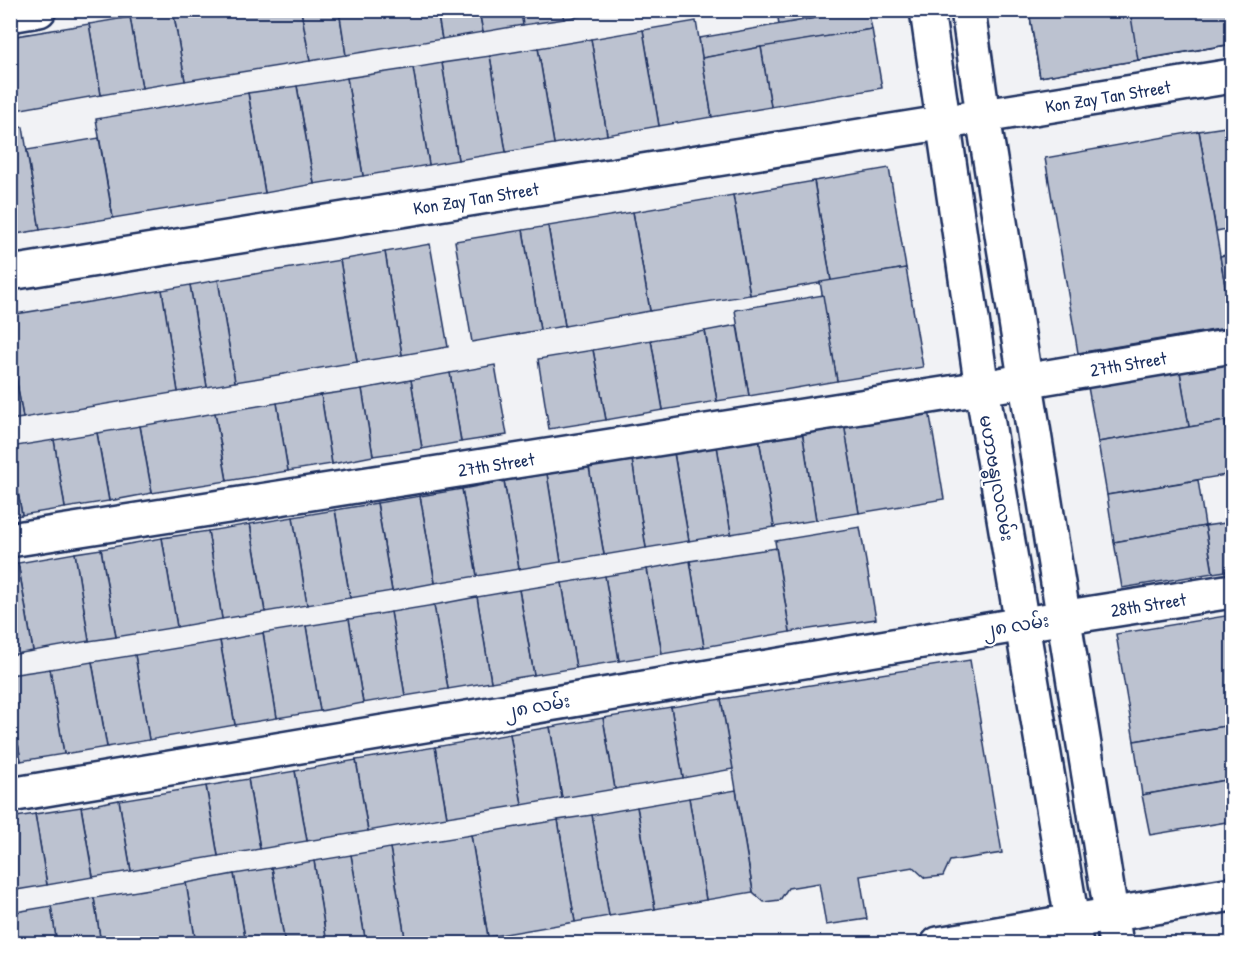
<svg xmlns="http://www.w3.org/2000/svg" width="1243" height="954" font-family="'Patrick Hand','Noto Sans Myanmar',sans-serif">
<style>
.building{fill:#bcc2d0;stroke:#1b2f5e;stroke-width:1.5}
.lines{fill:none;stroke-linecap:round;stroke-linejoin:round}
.street-casing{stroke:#1b2f5e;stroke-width:38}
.secondary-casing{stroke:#1b2f5e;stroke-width:38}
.primary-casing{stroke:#1b2f5e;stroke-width:38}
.street{stroke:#fff;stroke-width:33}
.secondary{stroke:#fff;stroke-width:33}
.primary{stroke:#fff;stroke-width:33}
.labels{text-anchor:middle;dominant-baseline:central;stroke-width:4.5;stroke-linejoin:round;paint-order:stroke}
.street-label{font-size:18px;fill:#1b2f5e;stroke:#fff}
</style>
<rect width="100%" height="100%" fill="#f1f2f5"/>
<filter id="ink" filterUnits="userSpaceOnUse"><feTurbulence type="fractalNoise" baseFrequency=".0167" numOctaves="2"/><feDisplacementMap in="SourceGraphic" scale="12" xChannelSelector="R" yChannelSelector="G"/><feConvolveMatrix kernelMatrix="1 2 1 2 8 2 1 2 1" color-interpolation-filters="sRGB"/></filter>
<g filter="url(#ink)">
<!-- building -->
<g class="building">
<polygon points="173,10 301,10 310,61 185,81"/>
<polygon points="173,10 185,81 142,88 130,17"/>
<polygon points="301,10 339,10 346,55 310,61"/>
<polygon points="339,10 437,10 442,39 346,55"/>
<polygon points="437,10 479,10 483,32 442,39"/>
<polygon points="479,10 521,10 523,25 483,32"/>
<polygon points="521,10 562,10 564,19 523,25"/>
<polygon points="562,10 607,10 607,11 564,19"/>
<polygon points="777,10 863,10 779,25"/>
<polygon points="863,10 868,10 872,29 702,58 699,38"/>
<polygon points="1029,10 1130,10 1138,60 1040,77"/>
<polygon points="1029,10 1232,10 1232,44 1040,77"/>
<polygon points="1029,10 1232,10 1232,44 1040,77"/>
<polygon points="1130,10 1232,10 1232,44 1138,60"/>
<polygon points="130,17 142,88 101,95 89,24"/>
<polygon points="696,21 712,117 659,126 643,30"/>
<polygon points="89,24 101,95 16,110 10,79 10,37"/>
<polygon points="872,29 882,88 771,107 761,47"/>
<polygon points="643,30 659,126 607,135 591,39"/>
<polygon points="591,39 607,135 554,144 538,48"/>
<polygon points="761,47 771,107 712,117 702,58"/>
<polygon points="538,48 554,144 506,152 490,56"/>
<polygon points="490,56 506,152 458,160 442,63"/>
<polygon points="442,63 458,160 429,165 413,68"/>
<polygon points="413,68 429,165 363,176 347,78"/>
<polygon points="347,78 363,176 314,184 297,86"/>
<polygon points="297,86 314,184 265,193 248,93"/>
<polygon points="248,93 265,193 113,218 96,119"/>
<polygon points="1232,126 1232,228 1216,231 1199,131"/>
<polygon points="23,127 40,230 10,235 10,129"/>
<polygon points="1199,131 1232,327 1078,353 1045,158"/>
<polygon points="99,138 113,218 40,230 27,150"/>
<polygon points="889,168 906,268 831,281 814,181"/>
<polygon points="814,181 831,281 750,295 733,195"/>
<polygon points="733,195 750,295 650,311 633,212"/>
<polygon points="633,212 650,311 565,326 548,226"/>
<polygon points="548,226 565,326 540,330 523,230"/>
<polygon points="523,230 540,330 472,342 455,241"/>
<polygon points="430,244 448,347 402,355 385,252"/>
<polygon points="385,252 402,355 357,362 340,260"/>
<polygon points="1232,254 1232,327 1220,256"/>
<polygon points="340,260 357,362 235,382 218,280"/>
<polygon points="906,268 923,367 837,381 820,282"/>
<polygon points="218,280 235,382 207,387 190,285"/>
<polygon points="190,285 207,387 178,392 162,290"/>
<polygon points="162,290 178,392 23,418 10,342 10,315"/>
<polygon points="823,295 837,381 749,396 735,310"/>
<polygon points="737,325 749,396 717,401 705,331"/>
<polygon points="705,331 717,401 663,410 651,340"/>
<polygon points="651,340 663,410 606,420 593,350"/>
<polygon points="10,342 23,418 10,420"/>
<polygon points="593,350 606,420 549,429 538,359"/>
<polygon points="1232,363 1232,420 1189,427 1180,372"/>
<polygon points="495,365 507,435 461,442 450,373"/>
<polygon points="1180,372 1189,427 1098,442 1088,387"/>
<polygon points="450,373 461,442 422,449 411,380"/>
<polygon points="411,380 422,449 373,456 362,389"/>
<polygon points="362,389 373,456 332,464 321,395"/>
<polygon points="321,395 332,464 288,471 277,403"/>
<polygon points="277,403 288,471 227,481 215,413"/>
<polygon points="929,410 944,499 859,513 844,424"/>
<polygon points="215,413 227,481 152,493 140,426"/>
<polygon points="1225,421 1232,474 1107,495 1098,442"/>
<polygon points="844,424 859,513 816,520 802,431"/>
<polygon points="140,426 152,493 109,501 97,433"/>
<polygon points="802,431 816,520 774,527 759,439"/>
<polygon points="97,433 109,501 65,508 54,440"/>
<polygon points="759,439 774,527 731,534 717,446"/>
<polygon points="54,440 65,508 22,515 10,447"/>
<polygon points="717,446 731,534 689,541 674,453"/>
<polygon points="10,448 22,515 10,517"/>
<polygon points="674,453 689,541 646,548 632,460"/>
<polygon points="632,460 646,548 604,555 589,467"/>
<polygon points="589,467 604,555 561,562 547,474"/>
<polygon points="547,474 561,562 519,569 504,481"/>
<polygon points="1198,480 1205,526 1114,542 1107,495"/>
<polygon points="504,481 519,569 477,576 462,489"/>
<polygon points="462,489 477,576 435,583 420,496"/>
<polygon points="420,496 435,583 392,591 377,503"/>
<polygon points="377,503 392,591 350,598 335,510"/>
<polygon points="335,510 350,598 307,605 293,517"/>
<polygon points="293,517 307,605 265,612 250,524"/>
<polygon points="1232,522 1232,570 1213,573 1205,526"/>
<polygon points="250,524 265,612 222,619 208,531"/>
<polygon points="1205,526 1213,573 1122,588 1114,542"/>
<polygon points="860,527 876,619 790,632 775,541"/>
<polygon points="208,531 222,619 177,627 162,538"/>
<polygon points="162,538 177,627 116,637 101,549"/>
<polygon points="776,548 790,632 704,647 690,561"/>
<polygon points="101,549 116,637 89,641 75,553"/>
<polygon points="75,553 89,641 33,651 18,563"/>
<polygon points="690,561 704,647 662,654 647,569"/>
<polygon points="18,563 33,651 10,655 10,564"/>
<polygon points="647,569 662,654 619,661 605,576"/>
<polygon points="605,576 619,661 576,668 562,583"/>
<polygon points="562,583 576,668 534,675 519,590"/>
<polygon points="519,590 534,675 491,682 477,597"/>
<polygon points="477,597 491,682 448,689 434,605"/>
<polygon points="434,605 448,689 405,696 391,612"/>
<polygon points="391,612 405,696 363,703 349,619"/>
<polygon points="1231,615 1232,625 1232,725 1134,741 1116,634"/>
<polygon points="349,619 363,703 320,711 306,626"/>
<polygon points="306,626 320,711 277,718 263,633"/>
<polygon points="263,633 277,718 235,725 220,641"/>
<polygon points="220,641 235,725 149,740 135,655"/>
<polygon points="135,655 149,740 107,747 92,662"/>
<polygon points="970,660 1002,853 950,861 943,876 925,878 913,867 860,876 867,919 826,925 819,883 788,888 780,900 764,902 753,892 721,699"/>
<polygon points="92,662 107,747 64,754 50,669"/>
<polygon points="50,669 64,754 21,761 10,696 10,675"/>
<polygon points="10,696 21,761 10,763"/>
<polygon points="721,699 733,769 683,778 671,707"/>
<polygon points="671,707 683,778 615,789 603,718"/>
<polygon points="603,718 615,789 562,798 550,727"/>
<polygon points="1232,725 1232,779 1142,795 1134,741"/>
<polygon points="550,727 562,798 522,805 510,734"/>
<polygon points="510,734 522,805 447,817 435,747"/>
<polygon points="435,747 447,817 368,831 356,760"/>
<polygon points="356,760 368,831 307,841 295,771"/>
<polygon points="295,771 307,841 260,849 248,779"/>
<polygon points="248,779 260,849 218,856 206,786"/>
<polygon points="1232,779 1232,821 1150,835 1142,795"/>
<polygon points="206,786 218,856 131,871 119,800"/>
<polygon points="736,790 753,892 706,900 689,798"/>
<polygon points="689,798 706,900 655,909 637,807"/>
<polygon points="119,800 131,871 93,877 81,807"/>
<polygon points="81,807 93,877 47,885 35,814"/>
<polygon points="637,807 655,909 609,916 592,815"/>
<polygon points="35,814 47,885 10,891 10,818"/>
<polygon points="592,815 609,916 575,922 558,820"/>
<polygon points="558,820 575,922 488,937 471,835"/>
<polygon points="471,835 488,937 449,944 406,944 390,848"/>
<polygon points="390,848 406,944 366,944 351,855"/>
<polygon points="351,855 366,944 327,944 314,861"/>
<polygon points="314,861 327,944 285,944 272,868"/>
<polygon points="272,868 285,944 246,944 234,874"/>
<polygon points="234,874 246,944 196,944 186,883"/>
<polygon points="186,883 196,944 101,944 94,898"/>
<polygon points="94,898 101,944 57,944 51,906"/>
<polygon points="51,906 57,944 10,944 10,913"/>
</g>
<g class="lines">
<!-- street casing -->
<g class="street-casing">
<g id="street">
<polyline points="10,15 39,10"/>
<path id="s1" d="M10,273L1232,76"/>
<path id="s2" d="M10,540L982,388L1232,346"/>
<path id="s3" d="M10,795L1023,624L1232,591"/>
</g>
</g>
<!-- secondary casing -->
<g class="secondary-casing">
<polyline id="secondary" points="938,944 1232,894"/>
</g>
<!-- primary casing -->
<g class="primary-casing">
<g id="primary">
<polyline points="927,10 982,388 1076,944"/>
<polyline points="968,10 983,116 1116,944"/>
</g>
</g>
<!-- street -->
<use href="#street" class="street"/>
<!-- secondary -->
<use href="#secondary" class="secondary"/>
<!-- primary -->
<use href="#primary" class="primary"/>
</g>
</g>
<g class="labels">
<!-- street labels -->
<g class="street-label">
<text stroke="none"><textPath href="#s1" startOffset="1112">Kon Zay Tan Street</textPath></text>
<text stroke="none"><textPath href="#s1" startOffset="472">Kon Zay Tan Street</textPath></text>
<text stroke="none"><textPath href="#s2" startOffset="1132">27th Street</textPath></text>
<text stroke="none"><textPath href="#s2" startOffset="492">27th Street</textPath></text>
<text transform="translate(997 478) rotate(80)">မဟာဗန္ဓုလလမ်း</text>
<text stroke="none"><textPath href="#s3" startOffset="1154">28th Street</textPath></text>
<text transform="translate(1016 625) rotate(-9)">၂၈ လမ်း</text>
<text transform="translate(537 706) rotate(-10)">၂၈ လမ်း</text>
</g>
</g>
<!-- margin -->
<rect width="1243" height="954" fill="none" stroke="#fff" stroke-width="36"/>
<rect x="18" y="18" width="1207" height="918" fill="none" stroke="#1b2f5e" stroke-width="2" filter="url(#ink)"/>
</svg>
